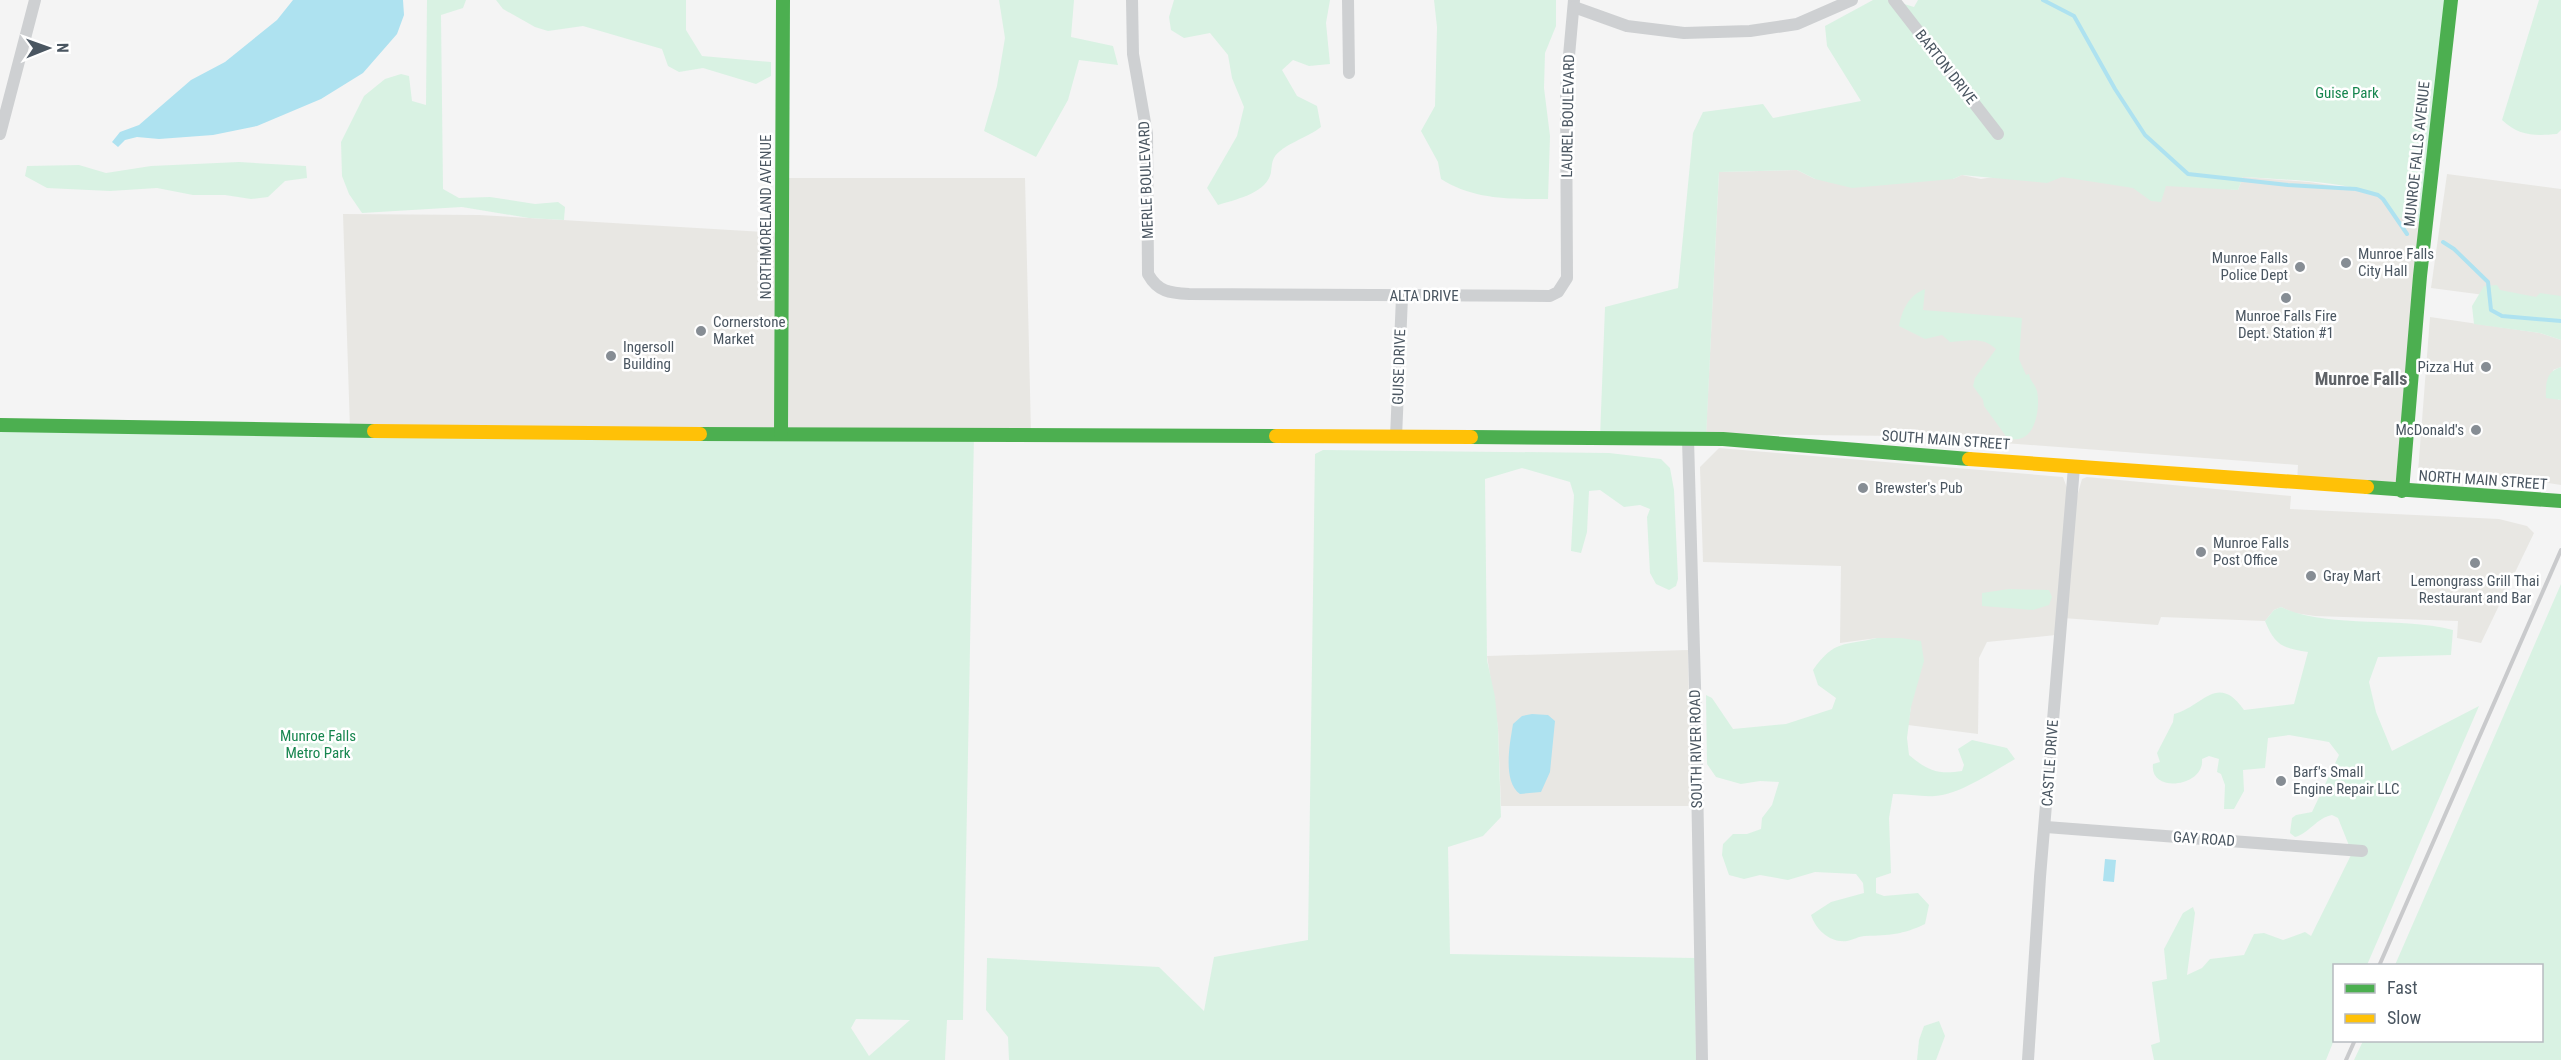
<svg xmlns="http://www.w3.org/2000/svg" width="2561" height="1060" font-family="'Roboto Condensed',sans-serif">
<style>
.commercial{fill:#e8e7e3}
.green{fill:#d9f2e3;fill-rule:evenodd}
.water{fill:#aee2f0}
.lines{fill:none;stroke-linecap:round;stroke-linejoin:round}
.stream{stroke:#aee2f0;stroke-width:4}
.street{stroke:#ced0d2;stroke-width:12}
.fast{stroke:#4caf50;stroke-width:14}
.slow{stroke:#ffc107;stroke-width:14}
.rail{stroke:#c9cacc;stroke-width:4}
.poi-dot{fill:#868d94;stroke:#fff;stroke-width:2}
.labels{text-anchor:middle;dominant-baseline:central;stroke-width:5;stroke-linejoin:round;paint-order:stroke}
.street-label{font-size:15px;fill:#4a5661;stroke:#fff}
.park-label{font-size:15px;fill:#17864f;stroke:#fff}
.poi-label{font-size:15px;fill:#4a5661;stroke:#fff;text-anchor:start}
.quarter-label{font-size:18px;font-weight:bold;fill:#5f6368;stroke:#fff}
</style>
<rect width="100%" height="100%" fill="#f4f4f4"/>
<!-- commercial -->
<g class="commercial">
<polygon points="2050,168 2238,190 2243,177 2309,182 2356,189 2385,198 2399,216 2423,223 2402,491 2297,483 2298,465 1977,441 1975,435 1902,431 1902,436 1706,434 1719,172 1797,170 1815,179 1953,179 1962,175 1981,179"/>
<polygon points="2447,174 2561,189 2561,305 2431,288"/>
<polygon points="783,178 1025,178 1031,434 350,429 343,214 479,215 783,233"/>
<polygon points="2430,317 2540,333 2561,340 2561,367 2553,370 2558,400 2561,400 2561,485 2495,475 2418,472"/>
<polygon points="1719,448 2063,477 2067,488 2056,635 1987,642 1979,658 1978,734 1908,725 1911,707 1901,638 1877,638 1840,643 1841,566 1703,562 1700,467"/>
<polygon points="2087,477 2291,496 2290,509 2499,519 2527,526 2534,533 2481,643 2457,638 2458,621 2315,616 2294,613 2281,607 2274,610 2265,621 2161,617 2158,625 2063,618 2076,500 2082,479"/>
<polygon points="1688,650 1691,806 1501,806 1498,728 1487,656"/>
</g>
<!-- green -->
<g class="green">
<polygon points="427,0 466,0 463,8 441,15 443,189 459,198 490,197 535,204 558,202 565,207 564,220 529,218 462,207 362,213 349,194 342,176 341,142 364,96 385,79 401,74 409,76 412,101 426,105"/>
<polygon points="496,0 686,0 686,30 702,56 771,62 771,76 756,84 703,68 679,72 668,66 662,49 583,26 548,31 535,27 503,9"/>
<polygon points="999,0 1074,0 1071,37 1113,46 1118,65 1079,60 1068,100 1036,157 984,131 997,86 1005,38"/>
<path d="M1174,0H1330L1326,23L1330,64L1309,66L1293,60L1282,70L1297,96L1317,106L1321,127C1309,137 1281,145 1274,158C1271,163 1272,171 1270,176C1263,194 1234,200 1218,205L1207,188L1237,136L1244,107L1232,78L1228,55L1210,33L1184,38L1171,30L1169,17Z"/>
<path d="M1434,0H1556V26L1545,53L1544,88L1550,136L1548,199C1511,199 1474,200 1441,179L1438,162L1421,131L1435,106L1437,27Z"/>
<path d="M1873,0H1891L1914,7L1918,0H2446L2426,223C2419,221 2406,221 2399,217C2389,210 2389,198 2377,194C2335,180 2287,180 2243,177L2238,190L2166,186L2161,202L2151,201L2133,188L2062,177L2047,183L1962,175L1953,179L1852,188L1815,179L1797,170L1719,172L1706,439L1600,438L1605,307L1678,288L1693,133L1703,112L1763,104L1773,118L1861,101L1827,46L1825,26Z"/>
<path d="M2539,0H2561V130L2557,134C2534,136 2519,136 2502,120Z"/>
<polygon points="239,162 306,166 307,178 285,181 268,197 251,199 225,195 193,195 157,188 110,191 47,188 25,176 27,166 79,165 106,173 151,166"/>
<polygon points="2497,285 2500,290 2536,297 2540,293 2561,296 2561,340 2540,333 2474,324 2472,306 2484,286"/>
<path d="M1925,289L1923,310L2022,318L2019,359L2026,375L2029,374C2030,381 2035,384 2037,391C2040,405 2037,432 2022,438C2018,440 2012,439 2008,439L1984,406L1983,400L1973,386L1975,378L1996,349C1983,336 1967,341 1950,342L1942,335L1925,339L1899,326C1902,310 1909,295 1925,289Z"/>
<path d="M2561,367V400L2546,398C2546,384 2545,372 2561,367Z"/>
<path d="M0,425L974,434L963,1020H947L945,1060H0ZM856,1019L909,1020H910L869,1056L851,1028Z"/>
<polygon points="1323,450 1609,453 1661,459 1670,468 1674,490 1678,579 1676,586 1669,590 1656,584 1650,573 1647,517 1650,509 1640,505 1624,507 1600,490 1589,491 1587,532 1581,553 1571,551 1574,495 1570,482 1522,468 1485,479 1487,660 1495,697 1498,728 1501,817 1483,836 1448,847 1450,954 1695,958 1696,1060 1009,1060 1008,1037 986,1010 987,958 1159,967 1204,1011 1214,957 1308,940 1315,454"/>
<polygon points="2561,584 2561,1060 2354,1060 2363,1041 2542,1040 2542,966 2395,965"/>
<polygon points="2009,589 2049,590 2052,597 2049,605 2033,610 1982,606 1982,593"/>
<path d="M2281,607C2327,629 2401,616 2453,630L2451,655L2378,657L2369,682L2376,712L2392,751L2479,706L2367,965L2334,966V1040L2326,1060H2154L2151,1045L2160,1042L2152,982L2167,979L2164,949L2183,913L2193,907L2195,913L2187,975L2202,968L2210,959L2244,955L2254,934L2264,933L2283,940L2305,932L2311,936L2352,853L2338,818L2332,815C2316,818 2310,833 2295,837L2290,833L2292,818L2296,815L2312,812L2339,755L2329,742L2289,735L2268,738L2265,768L2243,770L2244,791L2234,809H2224L2225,785L2221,774L2217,772L2219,759L2209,756L2202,759C2205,787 2149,794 2153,764L2160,762L2157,753L2173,722L2174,714C2203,707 2217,672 2244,710L2294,704L2308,652C2283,648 2275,646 2265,621L2274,610Z"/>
<path d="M1877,638H1901L1921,641L1924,661L1911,707L1907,738L1909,755C1927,770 1937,775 1962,771L1964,765L1958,749L1972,740L2007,748L2015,759C1994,771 1959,795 1935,796C1922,797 1907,794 1893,794L1889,818L1891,873L1876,878V893L1884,896L1918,893L1929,905L1925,924C1902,935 1890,935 1865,936C1859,936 1853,940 1847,941C1830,943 1816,930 1811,915L1831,902L1864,893L1863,883L1856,874L1815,872L1788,880L1760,875L1744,879L1729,875L1722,855L1723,844L1733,834H1747L1761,829L1762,818L1772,805L1779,782L1760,781L1741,784L1716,777L1707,764L1706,695L1712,698L1733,729L1786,724L1832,709L1836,698L1818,685L1813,670C1835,639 1844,646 1877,638Z"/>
<polygon points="1939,1021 1945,1036 1936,1060 1917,1060 1919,1040 1924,1026"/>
</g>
<!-- water -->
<g class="water">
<polygon points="293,0 403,0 404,15 397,34 363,73 321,99 257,126 213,135 159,139 137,137 125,140 118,147 112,142 120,132 139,125 191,80 225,62 277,20"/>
<path d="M1532,714L1548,715L1555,721L1550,772L1541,792L1520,794C1502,781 1510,743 1513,724L1522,716Z"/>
<polygon points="2105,859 2116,860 2114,882 2103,881"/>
</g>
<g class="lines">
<!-- stream -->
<g class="stream">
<polyline points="2043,0 2074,16 2115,89 2145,135 2188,174 2288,185 2356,189 2378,195 2383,199 2407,234"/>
<polyline points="2443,242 2454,249 2488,282 2491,310 2502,316 2561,321"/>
</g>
<!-- street -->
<g class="street">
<path d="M1132,0L1133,54L1147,134L1148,274C1158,292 1170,293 1189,294L1550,296L1558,292L1567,278L1566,89L1574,0"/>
<polyline points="1348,0 1349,73"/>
<polyline points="1894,0 1998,134"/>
<polyline points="1574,7 1627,26 1684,33 1750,31 1797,24 1852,0"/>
<polyline points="0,134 35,0"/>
<polyline points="1396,437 1402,297"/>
<polyline points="1688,439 1696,721 1702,1060"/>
<polyline points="2046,827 2362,851"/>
<polyline points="2028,1060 2040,877 2074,467"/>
</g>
<!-- fast -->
<g class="fast">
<polyline points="0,425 374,431"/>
<polyline points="700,434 1276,436"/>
<polyline points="781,434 783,0"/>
<polyline points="1471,437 1723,439 1969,459"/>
<polyline points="2367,487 2561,501"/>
<polyline points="2402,491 2420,276 2451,0"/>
</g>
<!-- slow -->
<g class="slow">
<polyline points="374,431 700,434"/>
<polyline points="1276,436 1471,437"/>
<polyline points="1969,459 2367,487"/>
</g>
<!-- rail -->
<g class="rail">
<polyline points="2379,966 2561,550"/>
<polyline points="2346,1060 2355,1040"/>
</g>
</g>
<!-- markers -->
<g class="poi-dot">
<circle cx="2346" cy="263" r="6"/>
<circle cx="2300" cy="267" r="6"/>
<circle cx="2286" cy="298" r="6"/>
<circle cx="701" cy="331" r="6"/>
<circle cx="611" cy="356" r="6"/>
<circle cx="2486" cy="367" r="6"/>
<circle cx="2476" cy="430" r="6"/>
<circle cx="1863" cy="488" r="6"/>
<circle cx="2201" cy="552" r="6"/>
<circle cx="2475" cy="563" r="6"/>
<circle cx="2311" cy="576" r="6"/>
<circle cx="2281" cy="781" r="6"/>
</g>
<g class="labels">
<!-- street labels -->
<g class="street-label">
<text transform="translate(1946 67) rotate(52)">BARTON DRIVE</text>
<text transform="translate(1568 116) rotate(-89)">LAUREL BOULEVARD</text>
<text transform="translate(2417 154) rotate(-84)">MUNROE FALLS AVENUE</text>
<text transform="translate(1146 180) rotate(-92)">MERLE BOULEVARD</text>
<text transform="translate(766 217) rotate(-90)">NORTHMORELAND AVENUE</text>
<text x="1424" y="296">ALTA DRIVE</text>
<text transform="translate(1399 367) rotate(-88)">GUISE DRIVE</text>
<text transform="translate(1946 440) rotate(4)">SOUTH MAIN STREET</text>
<text transform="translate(2483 480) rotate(4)">NORTH MAIN STREET</text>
<text transform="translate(1696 749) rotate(-91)">SOUTH RIVER ROAD</text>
<text transform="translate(2050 763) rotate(-86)">CASTLE DRIVE</text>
<text transform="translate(2204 839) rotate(4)">GAY ROAD</text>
</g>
<!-- park labels -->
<g class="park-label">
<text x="2347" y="93">Guise Park</text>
<text x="318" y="736">Munroe Falls<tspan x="318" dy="17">Metro Park</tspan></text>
</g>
<!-- poi labels -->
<g class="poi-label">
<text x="2358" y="254">Munroe Falls<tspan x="2358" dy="17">City Hall</tspan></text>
<text x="2288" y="258" text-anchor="end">Munroe Falls<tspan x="2288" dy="17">Police Dept</tspan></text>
<text x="2286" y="316" text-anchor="middle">Munroe Falls Fire<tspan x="2286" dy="17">Dept. Station #1</tspan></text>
<text x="713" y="322">Cornerstone<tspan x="713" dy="17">Market</tspan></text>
<text x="623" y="347">Ingersoll<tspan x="623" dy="17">Building</tspan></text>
<text x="2474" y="367" text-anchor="end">Pizza Hut</text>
<text x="2464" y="430" text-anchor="end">McDonald's</text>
<text x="1875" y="488">Brewster's Pub</text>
<text x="2213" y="543">Munroe Falls<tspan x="2213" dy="17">Post Office</tspan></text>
<text x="2323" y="576">Gray Mart</text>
<text x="2475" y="581" text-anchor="middle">Lemongrass Grill Thai<tspan x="2475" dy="17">Restaurant and Bar</tspan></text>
<text x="2293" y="772">Barf's Small<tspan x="2293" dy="17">Engine Repair LLC</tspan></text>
</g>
<!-- quarter labels -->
<g class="quarter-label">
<text x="2361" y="378">Munroe Falls</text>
</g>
</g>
<!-- legend -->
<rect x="2333" y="964" width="210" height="78" fill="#ffffff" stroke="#b7bbc0" stroke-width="1.5"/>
<rect x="2345" y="984" width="30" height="9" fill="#4caf50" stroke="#b7bbc0" stroke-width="1.5"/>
<text x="2387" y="994" font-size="18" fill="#4a5661">Fast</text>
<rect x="2345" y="1014" width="30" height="9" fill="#ffc107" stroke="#b7bbc0" stroke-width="1.5"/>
<text x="2387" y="1024" font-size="18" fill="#4a5661">Slow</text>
<!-- north arrow -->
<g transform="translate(48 48) rotate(89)" stroke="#ffffff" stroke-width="4.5" paint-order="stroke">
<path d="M0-4.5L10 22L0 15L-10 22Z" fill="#4a5661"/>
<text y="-9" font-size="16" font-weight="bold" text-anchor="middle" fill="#4a5661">N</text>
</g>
</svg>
